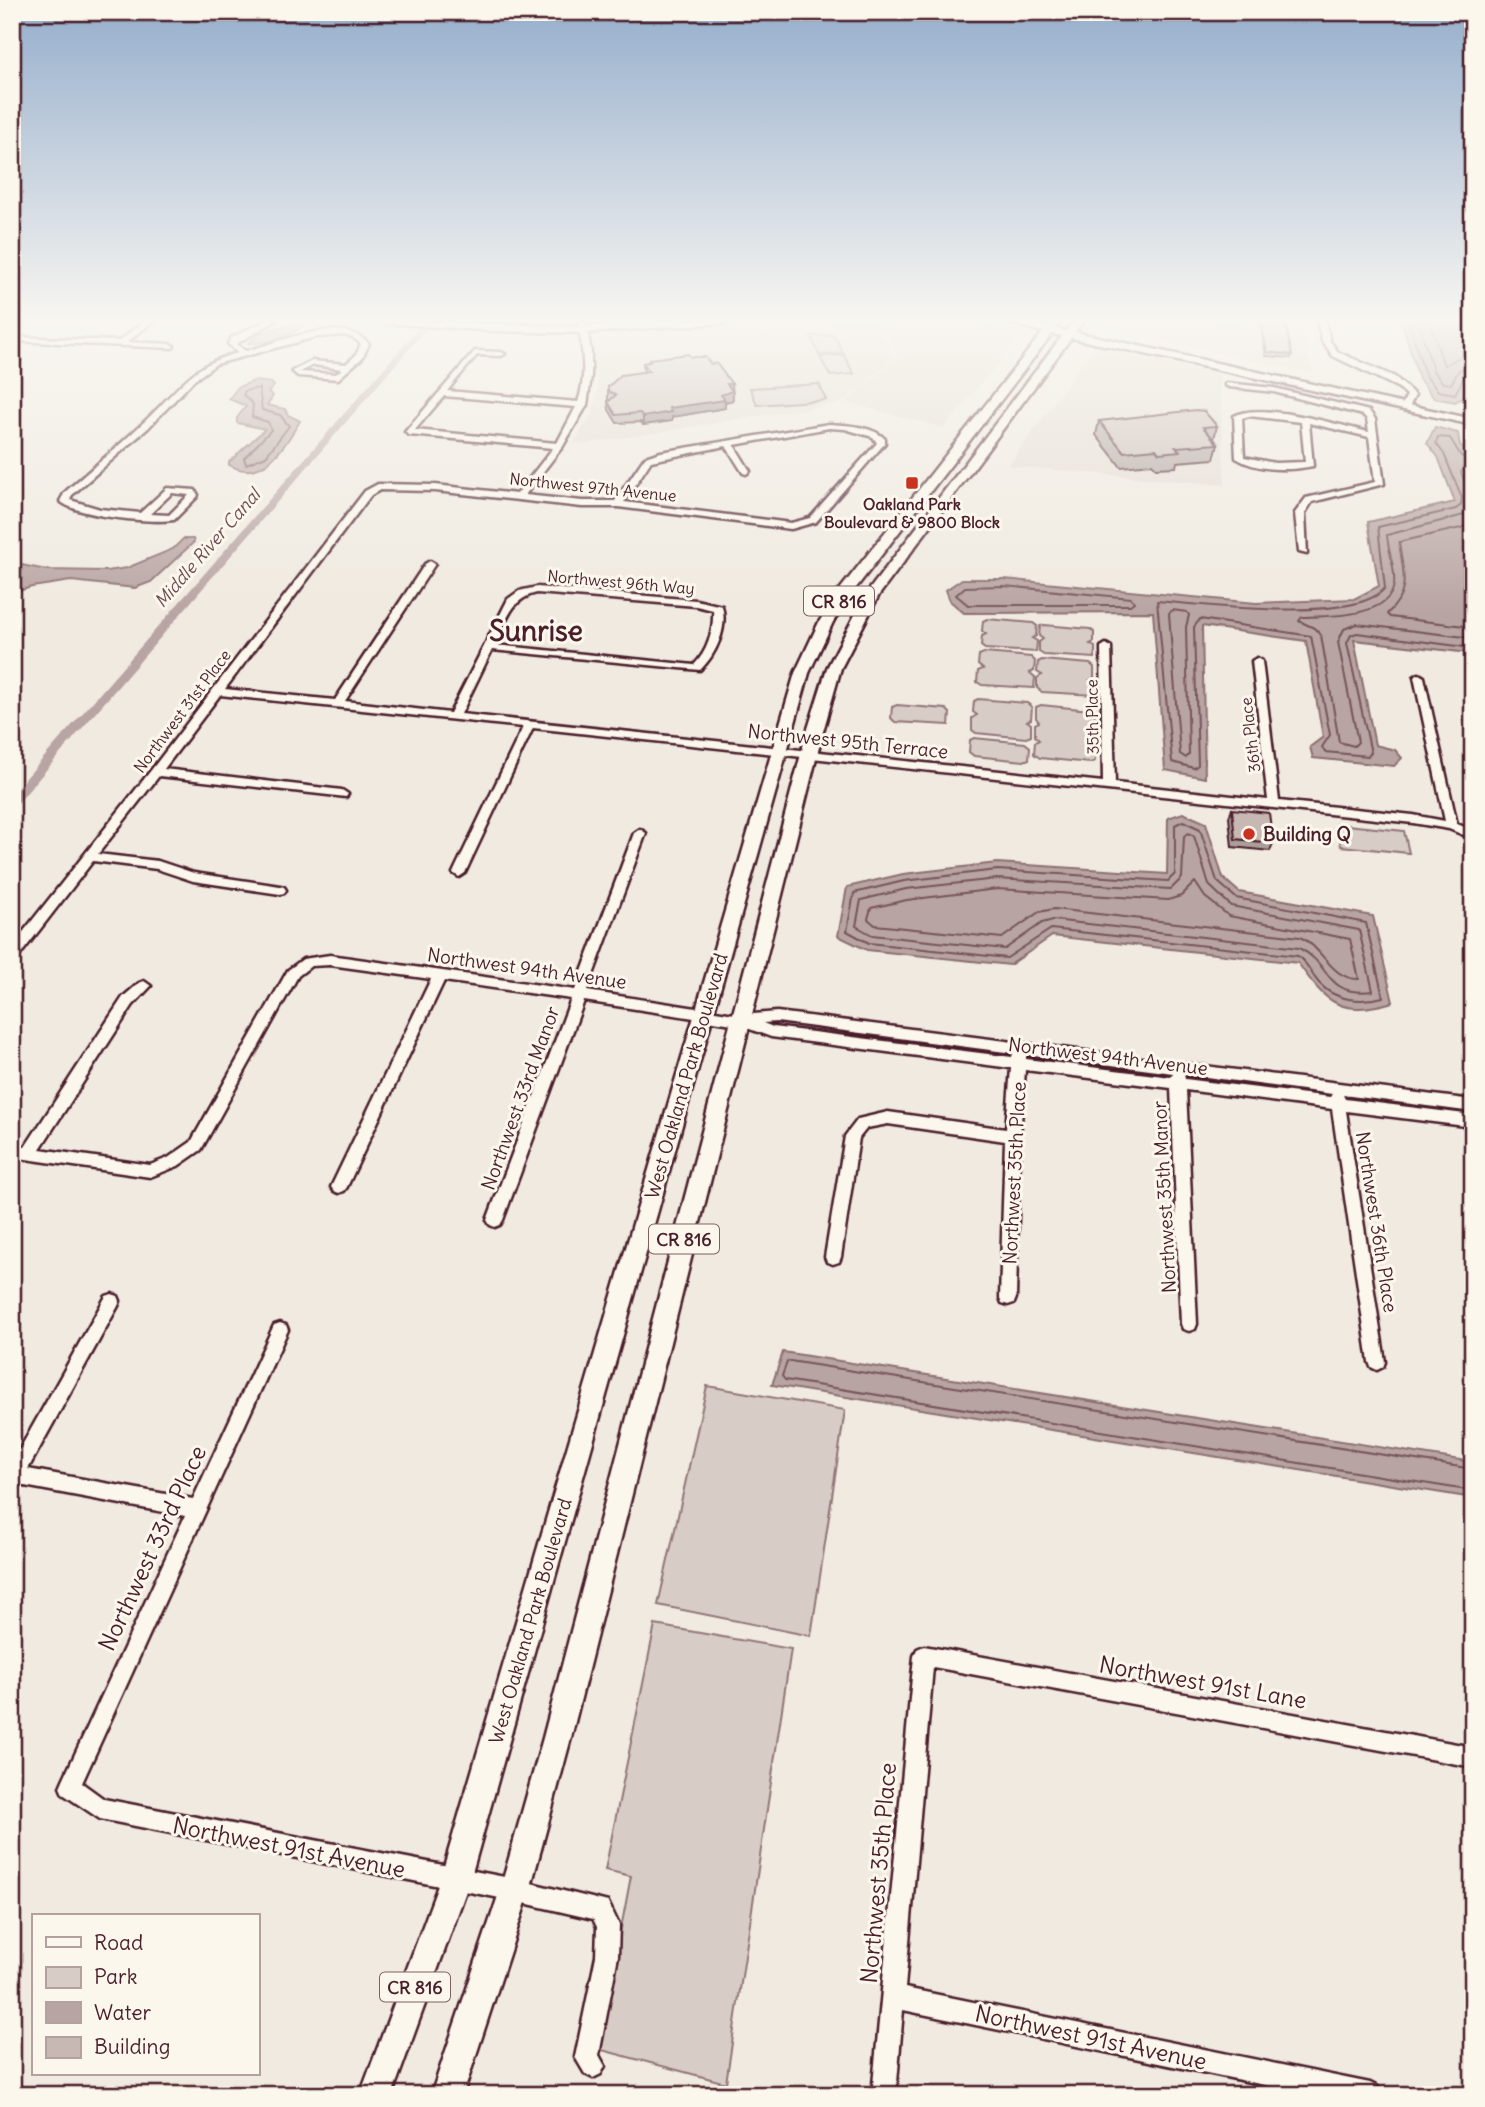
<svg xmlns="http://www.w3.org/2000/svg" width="1485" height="2107" font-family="Delius,sans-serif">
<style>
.built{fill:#e4dbd2}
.green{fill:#d8ccc6;stroke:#917678;stroke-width:2}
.water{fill:#b8a4a2;stroke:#8c6f72;stroke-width:2}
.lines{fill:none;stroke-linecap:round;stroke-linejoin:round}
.shore{stroke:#76545b;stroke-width:2}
.canal{fill:#b8a4a2;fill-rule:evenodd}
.minor-casing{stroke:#4a1f2b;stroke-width:5}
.major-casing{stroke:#4a1f2b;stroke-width:5}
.minor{fill:#fbf7ec;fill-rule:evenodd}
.major{fill:#fbf7ec;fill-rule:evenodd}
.wall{fill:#ac9e9a;stroke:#4a1f2b;stroke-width:2}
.shaded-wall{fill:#8c817d;stroke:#4a1f2b;stroke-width:2}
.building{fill:#c8b8b3;stroke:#4a1f2b;stroke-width:2}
.poi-dot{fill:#c8321e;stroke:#fbf7ec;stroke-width:2.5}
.labels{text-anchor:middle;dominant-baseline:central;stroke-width:6;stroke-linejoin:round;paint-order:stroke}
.far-street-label{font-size:16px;fill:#4a1f2b;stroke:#fbf7ec}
.far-poi-label{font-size:16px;font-weight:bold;fill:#4a1f2b;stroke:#fbf7ec}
.far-water-label{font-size:18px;font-style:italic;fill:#704e55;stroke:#fbf7ec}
.shield{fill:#fbf7ec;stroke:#7f6065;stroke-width:2}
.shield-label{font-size:18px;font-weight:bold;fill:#4a1f2b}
.street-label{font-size:19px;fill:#4a1f2b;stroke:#fbf7ec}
.poi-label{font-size:19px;font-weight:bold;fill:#4a1f2b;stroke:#fbf7ec;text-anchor:start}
.near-street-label{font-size:23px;fill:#4a1f2b;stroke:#fbf7ec}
.far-town-label{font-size:28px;font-weight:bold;fill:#4a1f2b;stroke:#fbf7ec}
</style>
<rect width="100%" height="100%" fill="#f0eae0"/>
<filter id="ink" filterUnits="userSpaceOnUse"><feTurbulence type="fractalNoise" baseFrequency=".0143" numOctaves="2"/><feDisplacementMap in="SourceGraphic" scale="14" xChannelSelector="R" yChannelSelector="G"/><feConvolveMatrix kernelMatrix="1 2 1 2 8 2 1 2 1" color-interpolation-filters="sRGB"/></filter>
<g filter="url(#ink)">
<!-- built -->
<g class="built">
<polygon points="801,320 875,320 895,358 841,403 585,444 574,443 592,413 598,390 592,336 600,332"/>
<polygon points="880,320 974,320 1025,330 944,428 845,402 898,358"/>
<polygon points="1103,320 1300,320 1313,374 1102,326"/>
<polygon points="1094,347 1219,373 1225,485 1008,466"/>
</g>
<!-- green -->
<g class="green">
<polygon points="834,335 843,353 819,355 811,336"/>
<polygon points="844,355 854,374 830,376 820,357"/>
<polygon points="819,384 826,400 757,405 750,388"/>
<polygon points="987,619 1033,623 1037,626 1036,636 1032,638 1037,641 1036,652 985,649 981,646 982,636 986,634 982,631 983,621"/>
<polygon points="1044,625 1090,629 1094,632 1094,642 1090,644 1095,647 1095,658 1044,655 1039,652 1039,642 1043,639 1039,636 1040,626"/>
<polygon points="984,653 1031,657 1035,661 1034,671 1030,673 1035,677 1034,688 982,685 977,682 978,671 983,669 978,665 979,655"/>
<polygon points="1042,660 1090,664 1094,667 1094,678 1090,680 1095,684 1095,695 1042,692 1037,688 1037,678 1042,675 1037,672 1038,662"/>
<polygon points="978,699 1027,703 1032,707 1031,719 1027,721 1031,724 1031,736 1026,738 976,733 972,730 972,718 977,715 973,712 974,701"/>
<polygon points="897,705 946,709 950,713 949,725 895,722 891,718 892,707"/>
<polygon points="1041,705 1090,710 1095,713 1095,725 1090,727 1095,731 1095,743 1090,745 1095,749 1095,761 1090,763 1040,758 1034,754 1035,742 1039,740 1035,736 1035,724 1039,722 1036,718 1036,707"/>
<polygon points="974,738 1025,743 1030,747 1029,759 1024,761 974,756 969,752 970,740"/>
<polygon points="1337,824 1404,831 1409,853 1341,846"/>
<polygon points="707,1386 845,1410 811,1636 658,1605"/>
<polygon points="655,1625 791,1649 726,2083 598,2049 631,1876 605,1870"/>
</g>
<!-- water -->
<g class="water">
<polygon points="1401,320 1473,320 1473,373 1463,398 1455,402 1434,398 1419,379"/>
<path d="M293,323L305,324C296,334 262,345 248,343L261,333Z"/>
<path d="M254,381L272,383L274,386L268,392L273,396L267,405L285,409L288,415L300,421C284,447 263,484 229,465V462L265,429L237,423V418L246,406L229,399L238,387Z"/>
<polygon points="1435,427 1458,433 1460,446 1473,456 1473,667 1469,653 1354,640 1375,745 1395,750 1402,758 1394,766 1313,758 1310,747 1323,737 1306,641 1202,626 1205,778 1165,770 1153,612 964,613 950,601 946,590 962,579 1004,579 1256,603 1354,599 1379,586 1368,522 1455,502 1438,457 1427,443"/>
<polygon points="183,539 193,539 194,542 151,582 135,588 71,581 32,587 12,593 12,563 46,570 107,571 127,568 173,549"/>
<path d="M1183,813L1206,823L1223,878L1239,892L1373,916L1393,1002C1341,1017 1327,1004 1298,963L1052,936L1010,965L867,950L838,936L847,887L903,874L997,863L1167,874L1168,818Z"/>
<polygon points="783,1352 1473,1462 1473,1498 772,1385"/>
</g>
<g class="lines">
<!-- shore -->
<g class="shore">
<polyline points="1408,320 1425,375 1438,391 1455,394 1464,377 1473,374"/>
<polyline points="1418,320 1433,371 1443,383 1451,384 1459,370 1473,365"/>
<polyline points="1429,320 1444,366 1459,357 1473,354"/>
<polygon points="259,388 262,410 280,415 289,426 266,456 246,464 244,458 271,430 268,422 252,417 253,404 243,395 245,391"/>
<path d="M1473,461L1461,456L1450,438L1438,437L1436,443L1444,454L1462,498L1461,505L1456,509L1378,527L1385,588C1356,624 1203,605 1157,601L1172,762L1194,768L1198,765L1194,627L1200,619L1311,636L1330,735L1322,747L1325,752L1368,756L1371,753L1347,643L1351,635L1357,633L1473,648"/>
<path d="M1473,470L1464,469L1461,472L1471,500L1464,515L1387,535C1388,551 1396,568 1394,584C1390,618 1327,616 1302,617L1299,621L1314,628L1321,635L1339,742L1354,746L1358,742L1338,642L1344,629L1357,624L1473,638"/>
<path d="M1473,521L1461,528L1399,542C1403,573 1412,591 1387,614L1390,617L1473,627"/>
<polygon points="1004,586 1131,598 1134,602 1130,605 968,605 956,595 965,587"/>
<polygon points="1172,610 1187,612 1189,615 1186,627 1189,754 1186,758 1180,754 1169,614"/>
<path d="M1183,821L1200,829L1217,881L1236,898L1366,923L1383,997C1361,1003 1335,1001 1319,983C1311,974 1308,963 1298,956L1051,929L1007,958L869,943L847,931L854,893L904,881L997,870L1168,881L1175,874V825Z"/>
<path d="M1188,833L1194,836L1209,885L1231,906L1359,930L1373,991C1324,997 1333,965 1299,948L1053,920L1042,923L1005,949L872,935L856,926L861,900L906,889L997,879L1171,889L1182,878L1184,836Z"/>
<path d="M1195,882L1205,897L1229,916L1350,939L1359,979C1331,980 1323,947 1300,937L1054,909L1039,912L1002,938L875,925L868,919L871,908L907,900L997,889L1168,900L1181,896Z"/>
<polyline points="1473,1469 790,1361 787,1362 782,1376 785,1380 1473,1491"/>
</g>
<!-- canal -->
<polygon class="canal" points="426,320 434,320 16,805 12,806 12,794"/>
<!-- minor casing -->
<g class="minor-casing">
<g id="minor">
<polygon points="146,320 155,320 127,342 170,344 174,346 173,348 12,341 12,337 119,341"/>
<path d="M267,320H277L236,344L245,351C280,343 340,313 369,344L362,358L338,379L298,376L292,371L312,361L346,364L356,355L361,344L354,338L345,335L316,337L216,364L193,381L148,428L72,495L70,500L100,509L140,513L167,488L195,490L198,495L197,497L174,520C150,523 79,517 60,501L65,492C91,469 118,447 143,423C177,392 190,364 238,353L228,344L231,338ZM313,365L342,369L336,374L300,372ZM172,493L189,495L169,515L150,514Z"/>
<polygon points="1317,320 1325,320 1330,341 1338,352 1395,377 1415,395 1408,409 1401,407 1407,395 1399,388 1333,356 1322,341"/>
<path d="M582,322L586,324L591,352V376L587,405L563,446L525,495L582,501H615L645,457L661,452L829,424C846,425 873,426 885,439V443L816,522L791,529L618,507H582L435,491L380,490L371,495L225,689L335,700L425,564L430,561L435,564L345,701L450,713L508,599L519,591L537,587L696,600L722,606C728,628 716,655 700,670L492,650L461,714L1103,782L1101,647L1106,644L1111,647L1115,783L1268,800L1252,661L1257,658L1262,661L1279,801L1413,815L1445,821L1414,677L1419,674L1424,677L1457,824L1473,830V839L1449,829L1413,823L533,728L465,873L459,877L453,873L523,727L220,695L164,769L342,790L348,794L346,797L159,776L98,854L158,861L194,873L280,886L284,887L286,890L284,893L280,894L193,881L157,869L93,861L17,959L12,961V946L152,769L365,491L378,484L435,485L517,494L553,448L409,435L405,432L475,351L501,352L505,354L501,356L477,355L447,391L578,402C587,376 583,350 578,324ZM444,396L576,407L557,443L415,430ZM829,428L845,429L873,437L877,443L810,518L791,523L624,502L651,461L726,446L743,473L746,474L750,471L734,445ZM537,593L696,606L713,610C714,630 708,651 694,665L495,645C506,622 511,598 537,593Z"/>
<path d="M1226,383L1274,388L1369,411L1375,419L1384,484L1312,502L1305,513L1307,554L1299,552L1295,513L1306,498L1375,482L1369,437L1309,423L1313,466C1290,471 1256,471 1236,458L1234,416C1260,401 1338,425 1369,432L1367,419L1363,415L1274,392L1229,387L1225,385ZM1249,416L1301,422L1305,462L1275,463L1244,457L1242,418Z"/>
<path d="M640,829L646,833L587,991L741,1015L777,1012L1473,1100V1112L1343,1095L1345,1099L1473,1115V1127L1346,1111L1385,1362L1383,1367L1377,1370L1371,1367L1369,1362L1332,1109L1186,1090L1197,1324L1195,1329L1189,1331L1183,1329L1181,1324L1171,1088L1025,1070L1020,1136L1016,1298L1014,1303L1008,1305L1002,1303L1000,1298L1005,1141L888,1124L867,1128L859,1138L841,1257L839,1262L833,1264L827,1262L825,1257L845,1136L858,1119L888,1112L1006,1129L1011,1068L771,1037L739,1025L584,1001L503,1220L500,1225L495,1227L490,1225L487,1220L571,999L444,981L347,1187L344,1191L339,1193L334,1191L331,1187L431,979L330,965L311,966L298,976L201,1150L178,1166L150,1177L12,1157V1145L25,1147L123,997L139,983L144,981L151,986L133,1005L40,1149L150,1165L168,1158L191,1142L288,970L303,959L330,955L575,990L634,833ZM777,1022L1013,1053L1012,1057L773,1027L763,1023ZM1026,1054L1173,1073L1171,1077L1026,1059ZM1184,1074L1332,1094L1330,1097L1185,1079Z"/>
<polygon points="112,1294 118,1296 120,1301 118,1306 28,1469 193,1499 274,1325 280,1323 286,1325 288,1330 82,1783 104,1799 515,1879 608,1902 619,1925 618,1956 599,2055 605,2066 601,2074 593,2078 585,2074 575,2057 596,1956 597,1927 593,1919 515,1901 100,1819 63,1794 60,1787 63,1780 185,1516 19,1485 12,1490 12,1463 106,1296"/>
<polygon points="924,1646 1473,1747 1473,1767 933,1667 905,1988 1370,2083 1378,2087 1382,2095 1312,2095 903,2010 896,2095 872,2095 914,1656 917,1649"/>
</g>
</g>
<!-- major casing -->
<g class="major-casing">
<g id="major">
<polygon points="381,320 584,327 678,320 729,320 724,323 584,333 492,331 386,323"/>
<polygon points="998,320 1018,320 1047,326 1052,320 1062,320 1056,328 1066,331 1074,320 1084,320 1075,332 1473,419 1473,425 1071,338 879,595 841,668 822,735 571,1738 530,1890 463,2095 431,2095 500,1890 543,1738 806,735 827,668 866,594 1062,336 1052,334 849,597 833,622 809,673 470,1880 392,2095 360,2095 440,1880 795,673 819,622 838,592 1043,332"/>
</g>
</g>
<!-- minor -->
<use href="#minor" class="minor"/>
<!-- major -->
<use href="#major" class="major"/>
</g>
<!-- wall -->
<g class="wall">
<polygon points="1260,320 1284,320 1292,355 1291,358 1266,356"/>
<polygon points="691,357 711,364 732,384 733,400 725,402 725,408 672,417 672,421 643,425 641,422 617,423 609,410 608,402 610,400 608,400 608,387 644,372 643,363 649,362 649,359"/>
<polygon points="1099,421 1217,426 1214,439 1218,444 1214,459 1177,462 1176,467 1156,468 1152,464 1121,467 1096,435"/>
<polygon points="1232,809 1273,843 1270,851 1232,847 1229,817"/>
</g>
<!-- shaded-wall -->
<polygon class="shaded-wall" points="727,384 732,384 733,400 725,402 725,408 672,417 672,421 643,425 643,417 669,408 721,395"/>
<!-- building -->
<g class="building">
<polygon points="1261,320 1284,320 1292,355 1267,352"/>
<polygon points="688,354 691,357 705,357 711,364 716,363 732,384 727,384 732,391 721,395 725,400 669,408 671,412 643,417 640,413 616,415 608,402 616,395 608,391 608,387 621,375 649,371 643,363 650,362 649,359"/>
<polygon points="1196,410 1204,411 1217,426 1203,427 1218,444 1176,447 1180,451 1159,453 1156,449 1124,452 1099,421"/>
<polygon points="1232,809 1269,813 1273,843 1235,839"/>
</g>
</g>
<!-- sky -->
<linearGradient id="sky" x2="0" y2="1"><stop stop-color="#95aecc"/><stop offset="0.52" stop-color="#f8f6f1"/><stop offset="1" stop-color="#f8f6f1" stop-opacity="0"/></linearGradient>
<rect width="1485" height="615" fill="url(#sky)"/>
<!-- markers -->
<g class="poi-dot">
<rect x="905" y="476" width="14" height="14" rx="3.5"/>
<circle cx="1249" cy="834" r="7"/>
</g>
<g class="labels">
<!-- far-street labels -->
<g class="far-street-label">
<text transform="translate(593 487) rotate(6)">Northwest 97th Avenue</text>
<text transform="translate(621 582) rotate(5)">Northwest 96th Way</text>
<text transform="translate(182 711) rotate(-53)">Northwest 31st Place</text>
<text transform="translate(1092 717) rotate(-91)">35th Place</text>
<text transform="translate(1250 735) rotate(-97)">36th Place</text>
</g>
<!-- far-poi labels -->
<g class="far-poi-label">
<text x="912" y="504">Oakland Park<tspan x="912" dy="18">Boulevard &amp; 9800 Block</tspan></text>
</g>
<!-- far-water labels -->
<g class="far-water-label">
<text transform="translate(207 548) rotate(-49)">Middle River Canal</text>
</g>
<!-- shield labels -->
<g class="shield">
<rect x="804" y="586.5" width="70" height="29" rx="5"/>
<rect x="649" y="1224.5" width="70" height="29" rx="5"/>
<rect x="380" y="1972.5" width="70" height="29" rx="5"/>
</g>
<g class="shield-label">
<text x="839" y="601">CR 816</text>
<text x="684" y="1239">CR 816</text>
<text x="415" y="1987">CR 816</text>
</g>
<!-- street labels -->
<g class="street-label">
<text transform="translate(848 741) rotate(6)">Northwest 95th Terrace</text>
<text transform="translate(527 968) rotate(8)">Northwest 94th Avenue</text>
<text transform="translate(1108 1056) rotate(7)">Northwest 94th Avenue</text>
<text transform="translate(686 1076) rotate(-74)">West Oakland Park Boulevard</text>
<text transform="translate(520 1098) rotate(-70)">Northwest 33rd Manor</text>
<text transform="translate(1014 1173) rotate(-87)">Northwest 35th Place</text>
<text transform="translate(1164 1197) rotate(-93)">Northwest 35th Manor</text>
<text transform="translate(1377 1222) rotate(81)">Northwest 36th Place</text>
<text transform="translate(530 1621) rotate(-74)">West Oakland Park Boulevard</text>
</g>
<!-- poi labels -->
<g class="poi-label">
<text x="1263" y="834">Building Q</text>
</g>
<!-- near-street labels -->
<g class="near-street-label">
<text transform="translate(152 1548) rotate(-65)">Northwest 33rd Place</text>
<text transform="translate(1203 1682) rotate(10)">Northwest 91st Lane</text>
<text transform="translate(289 1847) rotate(11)">Northwest 91st Avenue</text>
<text transform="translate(878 1873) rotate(-85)">Northwest 35th Place</text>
<text transform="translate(1091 2037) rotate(12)">Northwest 91st Avenue</text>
</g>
<!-- far-town labels -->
<g class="far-town-label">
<text x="536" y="631">Sunrise</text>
</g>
</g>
<!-- margin -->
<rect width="1485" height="2107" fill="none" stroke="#fbf7ec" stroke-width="42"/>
<rect x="21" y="21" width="1443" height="2065" fill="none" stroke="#4a1f2b" stroke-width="2.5" filter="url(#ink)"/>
<!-- legend -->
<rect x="32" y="1914" width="228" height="161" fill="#fbf7ec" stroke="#b4a19f" stroke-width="2"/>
<rect x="46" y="1937" width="35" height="10" fill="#fbf7ec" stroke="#b4a19f" stroke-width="2"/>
<text x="94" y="1950" font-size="21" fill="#4a1f2b">Road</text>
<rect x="46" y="1967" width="35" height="21" fill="#d8ccc6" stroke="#b4a19f" stroke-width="2"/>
<text x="94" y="1984" font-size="21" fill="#4a1f2b">Park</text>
<rect x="46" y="2002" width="35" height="21" fill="#b8a4a2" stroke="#b4a19f" stroke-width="2"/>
<text x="94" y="2020" font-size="21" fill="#4a1f2b">Water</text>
<rect x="46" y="2037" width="35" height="21" fill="#c8b8b3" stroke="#b4a19f" stroke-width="2"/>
<text x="94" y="2054" font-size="21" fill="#4a1f2b">Building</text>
</svg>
